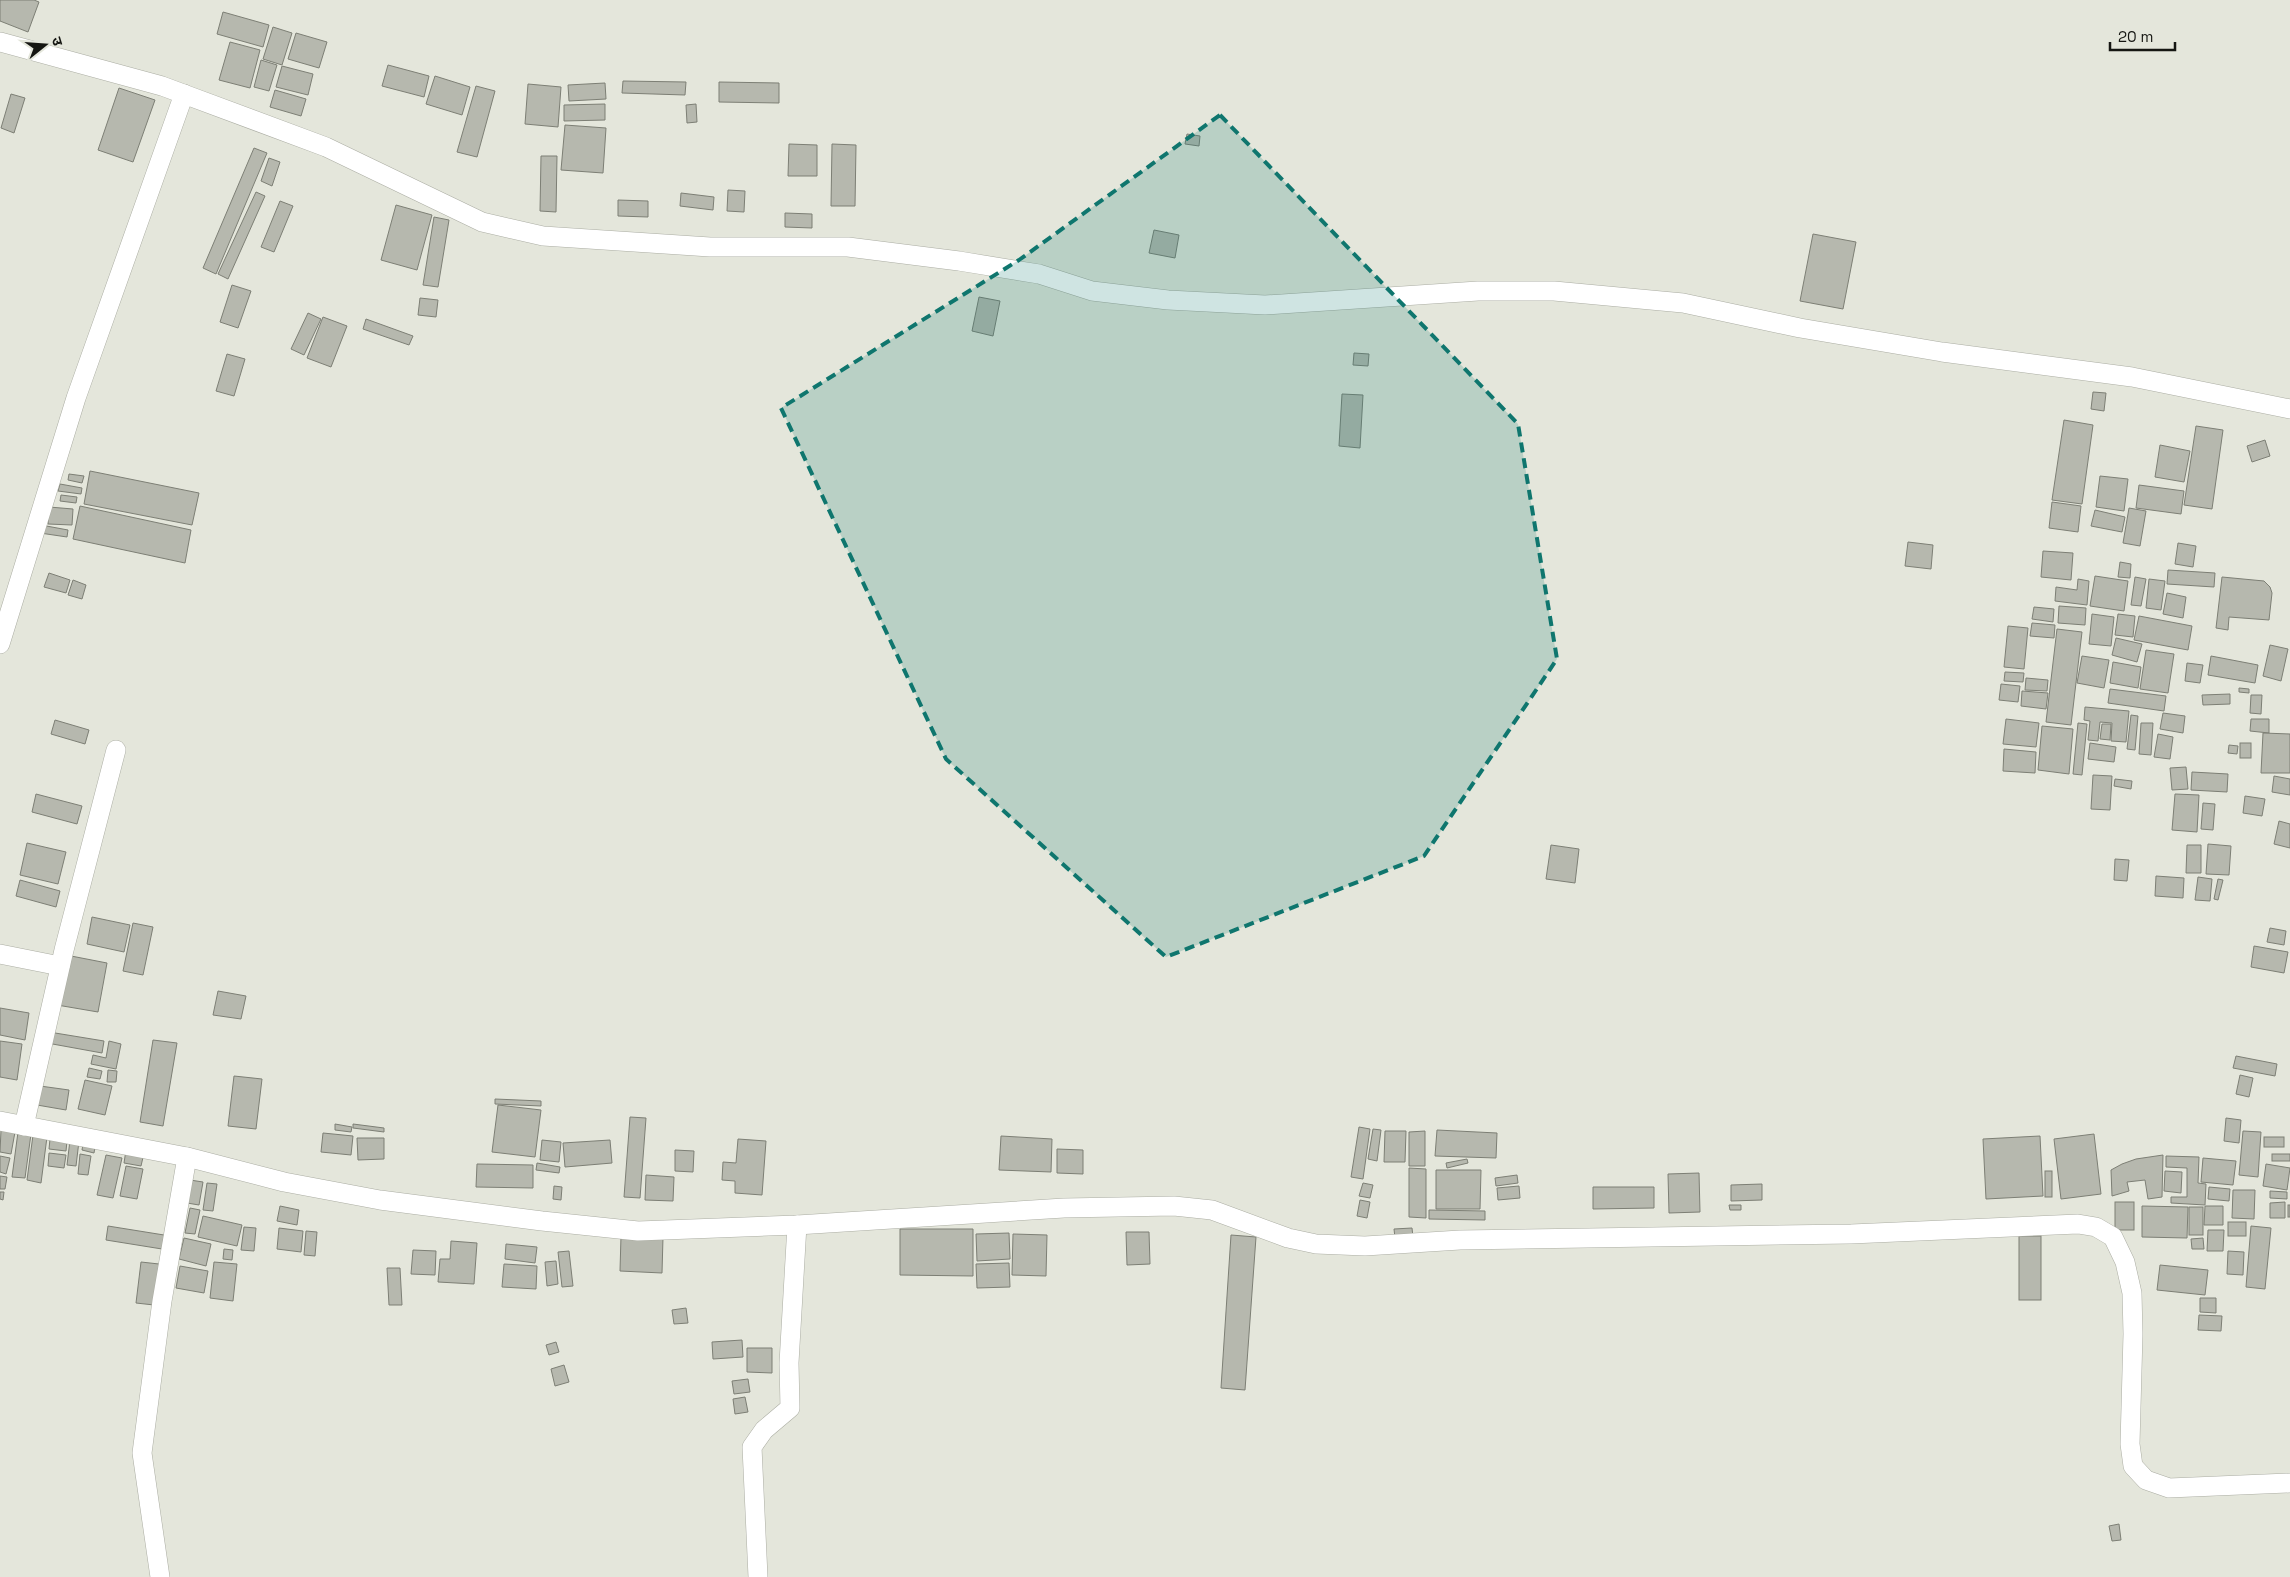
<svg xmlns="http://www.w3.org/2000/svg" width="2290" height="1577" font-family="'Space Grotesk','Noto Sans Devanagari',sans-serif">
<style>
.building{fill:#b6b8ae;stroke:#7d7f75}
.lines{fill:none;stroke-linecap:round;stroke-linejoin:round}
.street-casing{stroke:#abada3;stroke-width:20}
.street{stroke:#fff;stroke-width:19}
.marked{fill:#0f766e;fill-opacity:0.2;stroke:#0f766e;stroke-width:4;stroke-dasharray:10 6;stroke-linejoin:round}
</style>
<rect width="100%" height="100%" fill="#e4e6db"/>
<!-- building -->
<g class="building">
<polygon points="0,0 34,0 39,2 28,32 0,21"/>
<polygon points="223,12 269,25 263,47 217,34"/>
<polygon points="273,27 292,33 282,65 263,59"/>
<polygon points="296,33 327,42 319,68 288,59"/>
<polygon points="230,42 260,50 250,88 219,80"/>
<polygon points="261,60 277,65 269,91 254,87"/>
<polygon points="388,65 429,76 424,97 382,86"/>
<polygon points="282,66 313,74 308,95 276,87"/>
<polygon points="435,76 470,87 462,115 426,104"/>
<polygon points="623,81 686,82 685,95 622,93"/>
<polygon points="719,82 779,83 779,103 719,102"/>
<polygon points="605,83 606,99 569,101 568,85"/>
<polygon points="528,84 561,87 558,127 525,124"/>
<polygon points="476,86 495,91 477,157 457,152"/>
<polygon points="119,88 155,100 133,162 98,150"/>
<polygon points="275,90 306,99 301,116 270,107"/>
<polygon points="11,94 25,98 14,133 1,128"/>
<polygon points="605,104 605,120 564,121 564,105"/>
<polygon points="696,104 697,122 687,123 686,105"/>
<polygon points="565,125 606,128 603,173 561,170"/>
<polygon points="1187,134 1200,136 1199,146 1185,144"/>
<polygon points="789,144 817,145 817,176 788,176"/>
<polygon points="832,144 856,145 855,206 831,206"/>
<polygon points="254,148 267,153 216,274 203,268"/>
<polygon points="541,156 557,156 556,212 540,211"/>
<polygon points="269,158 280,162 272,186 261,181"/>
<polygon points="728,190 745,191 744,212 727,211"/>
<polygon points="256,192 265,196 228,279 218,274"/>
<polygon points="681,193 714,197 713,210 680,206"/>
<polygon points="618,200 648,201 648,217 618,216"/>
<polygon points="280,201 293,206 274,252 261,247"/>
<polygon points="396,205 432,215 417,270 381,260"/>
<polygon points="785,213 812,214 812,228 785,227"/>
<polygon points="434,217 449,220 438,287 423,285"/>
<polygon points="1154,230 1179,235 1175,258 1149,253"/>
<polygon points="1813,234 1856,242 1843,309 1800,301"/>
<polygon points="232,285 251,291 238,328 220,322"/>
<polygon points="979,297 1000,301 993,336 972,331"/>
<polygon points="420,298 438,300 436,317 418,315"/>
<polygon points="308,313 321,319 304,355 291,349"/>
<polygon points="323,317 347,326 331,367 307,358"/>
<polygon points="366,319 413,336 409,345 363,329"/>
<polygon points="1354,353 1369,354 1368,366 1353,365"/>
<polygon points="227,354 245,359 234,396 216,391"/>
<polygon points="2093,392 2106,393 2104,411 2091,409"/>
<polygon points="1342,394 1363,395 1360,448 1339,446"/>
<polygon points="2064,420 2093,425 2082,504 2052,500"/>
<polygon points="2196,426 2223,430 2212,509 2184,505"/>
<polygon points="2265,440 2270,456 2252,462 2247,446"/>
<polygon points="2160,445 2190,451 2184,482 2155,477"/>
<polygon points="90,471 199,493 192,525 84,504"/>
<polygon points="69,474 84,476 82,483 68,480"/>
<polygon points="2100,476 2128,479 2124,511 2096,507"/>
<polygon points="60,484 82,488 81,494 58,491"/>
<polygon points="2139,485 2184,491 2181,514 2136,508"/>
<polygon points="61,495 77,497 76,503 60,501"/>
<polygon points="2052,502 2081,506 2078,532 2049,528"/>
<polygon points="80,506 191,530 185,563 73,539"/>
<polygon points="49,507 73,509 72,525 48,524"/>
<polygon points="2129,508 2146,511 2140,546 2123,543"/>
<polygon points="2095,510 2125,517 2122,532 2091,526"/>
<polygon points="41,525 68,530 67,537 40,533"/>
<polygon points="1908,542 1933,545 1931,569 1905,566"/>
<polygon points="2178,543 2196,546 2193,567 2175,564"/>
<polygon points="2043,551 2073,553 2071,580 2041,577"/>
<polygon points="2120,562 2131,564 2130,578 2118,577"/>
<polygon points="2168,570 2215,573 2214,587 2167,584"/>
<polygon points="49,573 70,580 66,593 44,587"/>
<polygon points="2095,576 2128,581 2124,611 2090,606"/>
<polygon points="2135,577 2146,579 2141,606 2131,605"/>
<polygon points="2222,577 2264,581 2270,587 2272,593 2269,620 2229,617 2228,630 2216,628"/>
<polygon points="2078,579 2089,581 2087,605 2055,601 2056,587 2077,590"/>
<polygon points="2149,579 2165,581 2161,610 2146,608"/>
<polygon points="73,580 86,585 82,599 68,595"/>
<polygon points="2167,593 2186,597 2183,618 2163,614"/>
<polygon points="2059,606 2086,608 2085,625 2058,623"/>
<polygon points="2034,607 2054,609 2053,622 2032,619"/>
<polygon points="2092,614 2114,617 2111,646 2089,644"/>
<polygon points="2118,614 2135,616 2133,637 2115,635"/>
<polygon points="2139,616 2192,626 2188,650 2134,640"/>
<polygon points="2032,623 2055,625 2054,638 2030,636"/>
<polygon points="2008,626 2028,628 2024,669 2004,667"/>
<polygon points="2057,629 2082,632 2071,725 2046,722"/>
<polygon points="2116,638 2142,644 2137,662 2112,655"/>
<polygon points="2270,645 2288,649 2281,681 2263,676"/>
<polygon points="2146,650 2174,654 2168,693 2140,689"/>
<polygon points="2082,656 2109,660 2104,688 2077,683"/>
<polygon points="2211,656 2258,665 2255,683 2208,675"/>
<polygon points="2113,662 2141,667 2138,688 2110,683"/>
<polygon points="2187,663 2203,665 2200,683 2185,681"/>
<polygon points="2005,672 2024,673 2023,682 2004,681"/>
<polygon points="2026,678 2048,680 2047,691 2025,690"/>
<polygon points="2001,684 2020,686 2018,702 1999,700"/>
<polygon points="2239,688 2249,689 2249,693 2239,692"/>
<polygon points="2110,689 2166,696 2164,711 2108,703"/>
<polygon points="2022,691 2048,693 2046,709 2021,706"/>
<polygon points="2230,694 2230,704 2203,705 2202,695"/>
<polygon points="2251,695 2262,695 2261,714 2250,713"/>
<polygon points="2085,707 2129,711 2126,742 2111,741 2112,723 2100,722 2098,741 2088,740 2090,721 2084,720"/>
<polygon points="2163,713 2185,716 2183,733 2160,729"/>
<polygon points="2131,715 2138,716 2135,750 2127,749"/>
<polygon points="2006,719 2039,723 2036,747 2003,744"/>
<polygon points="2251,719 2269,719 2269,733 2250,731"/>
<polygon points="55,720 89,730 85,744 51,734"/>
<polygon points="2078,723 2087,724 2082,775 2073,774"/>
<polygon points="2141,723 2153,723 2151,755 2139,754"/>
<polygon points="2102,724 2111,724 2110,740 2100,739"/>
<polygon points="2042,726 2073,729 2069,774 2038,770"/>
<polygon points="2263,733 2290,734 2290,773 2261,773"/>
<polygon points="2158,734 2173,737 2170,759 2154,757"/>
<polygon points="2090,743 2116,747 2114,762 2088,759"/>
<rect x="2240" y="743" width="11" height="15"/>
<polygon points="2229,745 2238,746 2237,754 2228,753"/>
<polygon points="2004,749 2036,752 2035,773 2003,771"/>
<polygon points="2186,767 2188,789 2172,790 2170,768"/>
<polygon points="2192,772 2228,774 2227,792 2191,790"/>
<polygon points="2093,775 2112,776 2110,810 2091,809"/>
<polygon points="2274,776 2290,779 2290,795 2272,792"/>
<polygon points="2115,779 2132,781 2131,789 2114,786"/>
<polygon points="36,794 82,806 77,824 32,812"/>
<polygon points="2175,794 2199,795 2197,832 2172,830"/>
<polygon points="2245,796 2265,799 2262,816 2243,813"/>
<polygon points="2203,803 2215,804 2213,830 2201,829"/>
<polygon points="2279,821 2290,824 2290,848 2274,844"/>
<polygon points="27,843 66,852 58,884 20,875"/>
<polygon points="2208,844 2231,846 2229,875 2206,874"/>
<polygon points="1551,845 1579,849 1575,883 1546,879"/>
<polygon points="2187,845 2201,845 2201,873 2186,873"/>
<polygon points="2115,859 2129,860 2127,881 2114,880"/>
<polygon points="2156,876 2184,878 2183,898 2155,896"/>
<polygon points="2198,877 2212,879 2210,901 2195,900"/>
<polygon points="2218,879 2223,880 2218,900 2214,899"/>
<polygon points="20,880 60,891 56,907 16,896"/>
<polygon points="92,917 130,925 124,952 87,944"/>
<polygon points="133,923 153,927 143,975 123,971"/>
<polygon points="2270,928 2286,931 2284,945 2267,942"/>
<polygon points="2254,946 2288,952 2284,973 2251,967"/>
<polygon points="66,955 107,963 98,1012 57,1005"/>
<polygon points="218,991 246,996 241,1019 213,1015"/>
<polygon points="0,1008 29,1013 25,1040 0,1035"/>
<polygon points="49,1032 104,1041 102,1053 47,1043"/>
<polygon points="153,1040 177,1043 163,1126 140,1122"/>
<polygon points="0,1041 22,1044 17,1080 0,1077"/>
<polygon points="109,1041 121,1044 116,1069 91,1064 93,1055 106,1058"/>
<polygon points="2236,1056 2277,1064 2275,1076 2233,1068"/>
<polygon points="89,1068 102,1071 100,1079 87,1077"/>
<polygon points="108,1070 117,1071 116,1082 107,1082"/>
<polygon points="2240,1075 2253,1078 2249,1097 2236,1094"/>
<polygon points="234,1076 262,1079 256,1129 228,1126"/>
<polygon points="85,1080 112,1086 105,1115 78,1109"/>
<polygon points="40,1086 69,1090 66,1110 37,1105"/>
<polygon points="495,1099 541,1101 541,1106 495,1104"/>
<polygon points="498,1105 541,1110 535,1157 492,1152"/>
<polygon points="630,1117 646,1118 640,1198 624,1197"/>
<polygon points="2226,1118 2241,1120 2239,1143 2224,1141"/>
<polygon points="335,1124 352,1127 351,1132 335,1130"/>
<polygon points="353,1124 384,1128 384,1132 353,1128"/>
<polygon points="1359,1127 1370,1129 1363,1179 1351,1177"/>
<polygon points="1373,1129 1381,1130 1377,1161 1368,1159"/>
<polygon points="1,1130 15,1132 11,1154 0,1152"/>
<polygon points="1437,1130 1497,1133 1496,1158 1435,1156"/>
<polygon points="1385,1131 1406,1131 1405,1162 1384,1162"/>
<polygon points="1425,1131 1425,1166 1409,1166 1409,1132"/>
<polygon points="2243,1131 2261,1132 2258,1177 2239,1175"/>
<polygon points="18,1132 31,1134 25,1178 12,1177"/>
<polygon points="323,1133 353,1136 351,1155 321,1152"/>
<polygon points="2094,1134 2101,1194 2061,1199 2054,1139"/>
<polygon points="33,1135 47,1137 41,1183 27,1180"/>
<polygon points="1001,1136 1052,1139 1051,1172 999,1170"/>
<polygon points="2040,1136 2043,1196 1986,1199 1983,1139"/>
<rect x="2264" y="1137" width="20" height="10"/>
<polygon points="84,1138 96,1141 94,1153 82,1150"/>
<polygon points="357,1138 384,1138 384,1159 358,1160"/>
<polygon points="50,1139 67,1141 66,1151 49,1149"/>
<polygon points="738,1139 766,1141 762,1195 735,1193 735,1181 722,1180 723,1162 736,1163"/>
<polygon points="70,1140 79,1141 76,1166 67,1165"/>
<polygon points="542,1140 561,1142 559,1162 540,1160"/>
<polygon points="610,1140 612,1163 565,1167 563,1143"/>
<polygon points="1057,1149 1083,1150 1083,1174 1057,1173"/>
<polygon points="126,1150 144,1153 141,1166 124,1163"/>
<polygon points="675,1150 694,1151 693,1172 675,1171"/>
<polygon points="49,1153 66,1155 64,1168 48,1166"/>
<polygon points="80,1154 91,1156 88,1175 78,1174"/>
<rect x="2272" y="1154" width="18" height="7"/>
<polygon points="106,1155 122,1158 113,1198 97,1195"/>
<polygon points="2163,1155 2162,1197 2148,1199 2145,1180 2127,1182 2129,1191 2112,1196 2111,1170 2122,1164 2136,1159"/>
<polygon points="0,1156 10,1158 6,1174 0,1172"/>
<polygon points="2166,1156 2199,1157 2198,1183 2206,1184 2205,1205 2171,1203 2171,1197 2187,1197 2187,1168 2166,1167"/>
<polygon points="2203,1158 2236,1161 2233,1185 2201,1182"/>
<polygon points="1467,1159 1468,1163 1447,1168 1446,1163"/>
<polygon points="537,1163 560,1167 559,1173 536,1170"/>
<polygon points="477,1164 533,1165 533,1188 476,1187"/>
<polygon points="2266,1164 2290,1168 2287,1190 2263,1186"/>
<polygon points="126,1166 143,1169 137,1199 120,1196"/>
<polygon points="1409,1168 1426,1169 1426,1218 1409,1217"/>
<polygon points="1436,1170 1481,1170 1480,1209 1436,1209"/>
<rect x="2045" y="1171" width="7" height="26"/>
<polygon points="2165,1171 2182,1172 2181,1193 2164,1191"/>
<polygon points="1699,1173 1700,1212 1669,1213 1668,1174"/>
<polygon points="646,1175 674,1177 673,1201 645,1200"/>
<polygon points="1517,1175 1518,1183 1496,1186 1495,1178"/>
<polygon points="0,1176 7,1177 5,1189 0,1189"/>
<polygon points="190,1180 203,1182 199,1205 187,1203"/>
<polygon points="207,1183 217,1184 213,1211 203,1210"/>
<polygon points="1363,1183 1373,1185 1370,1198 1359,1196"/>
<polygon points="1762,1184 1762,1200 1731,1201 1731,1185"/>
<polygon points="554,1186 562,1187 561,1200 553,1199"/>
<polygon points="1519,1186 1520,1198 1498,1200 1497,1188"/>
<polygon points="1593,1187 1654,1187 1654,1208 1593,1209"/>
<polygon points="2209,1187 2230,1189 2229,1201 2208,1199"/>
<polygon points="2233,1190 2255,1190 2254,1219 2232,1218"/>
<polygon points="2270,1191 2287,1192 2287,1199 2270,1198"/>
<polygon points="0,1192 4,1192 3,1200 0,1199"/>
<polygon points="1360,1200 1370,1202 1367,1218 1357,1216"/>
<rect x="2115" y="1202" width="19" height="28"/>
<polygon points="2285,1202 2285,1218 2270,1218 2270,1203"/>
<polygon points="1729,1205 1741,1205 1741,1210 1730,1210"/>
<rect x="2288" y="1205" width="2" height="12"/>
<polygon points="280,1206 299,1210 297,1225 277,1221"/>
<polygon points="2142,1206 2188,1207 2187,1238 2142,1237"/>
<polygon points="2205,1206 2223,1206 2223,1225 2204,1225"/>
<rect x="2189" y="1207" width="14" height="28"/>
<polygon points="190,1208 200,1210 195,1234 185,1233"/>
<polygon points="1429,1210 1485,1211 1485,1220 1429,1219"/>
<polygon points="203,1216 242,1225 237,1246 198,1237"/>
<rect x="2228" y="1222" width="18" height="14"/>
<polygon points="108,1226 164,1235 162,1249 106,1240"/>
<polygon points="2251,1226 2271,1228 2265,1289 2246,1287"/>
<polygon points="244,1227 256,1228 254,1251 241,1250"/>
<polygon points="279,1228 303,1231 301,1252 277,1249"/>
<polygon points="1412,1228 1413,1237 1395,1238 1394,1229"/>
<polygon points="900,1229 973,1229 973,1276 900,1275"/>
<polygon points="2208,1230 2224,1230 2223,1251 2207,1251"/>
<polygon points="306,1231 317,1232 315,1256 304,1255"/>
<polygon points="1126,1232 1149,1232 1150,1264 1127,1265"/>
<polygon points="1009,1233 1010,1259 977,1261 976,1234"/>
<polygon points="1013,1234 1047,1235 1046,1276 1012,1275"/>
<polygon points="1231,1235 1256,1237 1245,1390 1221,1388"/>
<polygon points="621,1236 663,1237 662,1273 620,1271"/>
<rect x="2019" y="1236" width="22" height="64"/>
<polygon points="184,1238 211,1244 206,1266 179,1259"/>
<polygon points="2203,1238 2204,1249 2192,1249 2191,1239"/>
<polygon points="451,1241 477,1243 474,1284 438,1282 440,1259 450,1259"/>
<polygon points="506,1244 537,1247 535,1263 505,1259"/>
<polygon points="224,1249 233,1250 232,1260 223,1259"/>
<polygon points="413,1250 436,1251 435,1275 411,1274"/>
<polygon points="569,1251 573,1286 562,1287 558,1252"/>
<polygon points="2228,1251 2244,1252 2243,1275 2227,1274"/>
<polygon points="556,1261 558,1284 547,1286 545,1262"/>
<polygon points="141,1262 159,1264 154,1305 136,1303"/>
<polygon points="214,1262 237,1264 233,1301 210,1298"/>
<polygon points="1009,1263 1010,1287 977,1288 976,1264"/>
<polygon points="504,1264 537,1266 536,1289 502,1287"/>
<polygon points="2160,1265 2208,1270 2205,1295 2157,1290"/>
<polygon points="180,1266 208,1271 204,1293 176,1288"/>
<polygon points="387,1268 400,1268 402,1305 389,1305"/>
<polygon points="2200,1298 2216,1298 2216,1313 2200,1312"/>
<polygon points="686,1308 688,1323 674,1324 672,1310"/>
<polygon points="2199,1315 2222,1316 2221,1331 2198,1330"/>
<polygon points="742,1340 743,1357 713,1359 712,1342"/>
<polygon points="556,1342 559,1352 549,1355 546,1345"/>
<polygon points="747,1348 772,1348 772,1373 747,1372"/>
<polygon points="564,1365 569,1382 555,1386 551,1369"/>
<polygon points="748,1379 750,1392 734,1394 732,1381"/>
<polygon points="745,1397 748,1412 735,1414 733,1399"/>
<polygon points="2119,1524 2121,1540 2112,1541 2109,1526"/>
</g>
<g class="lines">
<!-- street casing -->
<g class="street-casing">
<g id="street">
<polyline points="0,42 162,86 326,147 482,222 543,236 710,247 848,247 959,261 1039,274 1092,291 1168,300 1265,305 1478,291 1554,291 1683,303 1800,328 1942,352 2132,377 2290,409"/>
<polyline points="0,644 76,398 184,94"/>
<polyline points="0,954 60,966"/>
<polyline points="0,1121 187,1157 284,1182 380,1200 542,1221 638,1231 797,1225 1064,1208 1174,1206 1212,1210 1288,1238 1316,1244 1365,1246 1460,1240 1851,1234 2078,1224 2096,1227 2113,1237 2125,1262 2132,1293 2133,1334 2130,1444 2133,1466 2146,1480 2169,1488 2290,1483"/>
<polyline points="24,1126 64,950 116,750"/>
<polyline points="160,1577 142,1453 162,1301 187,1157"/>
<polyline points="758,1577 752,1447 764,1430 790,1408 789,1363 797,1225"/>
</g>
</g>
<!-- street -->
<use href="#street" class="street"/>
</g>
<!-- marked area -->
<path class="marked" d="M1220,115L1518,424L1557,659L1424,856L1166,957L946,759L781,408L1019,260Z"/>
<!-- north arrow -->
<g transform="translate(45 45) rotate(73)" stroke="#e4e6db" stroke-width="4" paint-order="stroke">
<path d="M0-4L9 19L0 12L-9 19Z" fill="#151612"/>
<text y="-8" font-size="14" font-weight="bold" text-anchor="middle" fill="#151612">उ</text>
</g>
<!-- scale -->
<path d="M2110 42v8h65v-8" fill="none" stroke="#151612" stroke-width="2.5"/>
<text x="2118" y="42" font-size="15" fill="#151612" stroke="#e4e6db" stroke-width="4" paint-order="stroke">20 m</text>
</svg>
